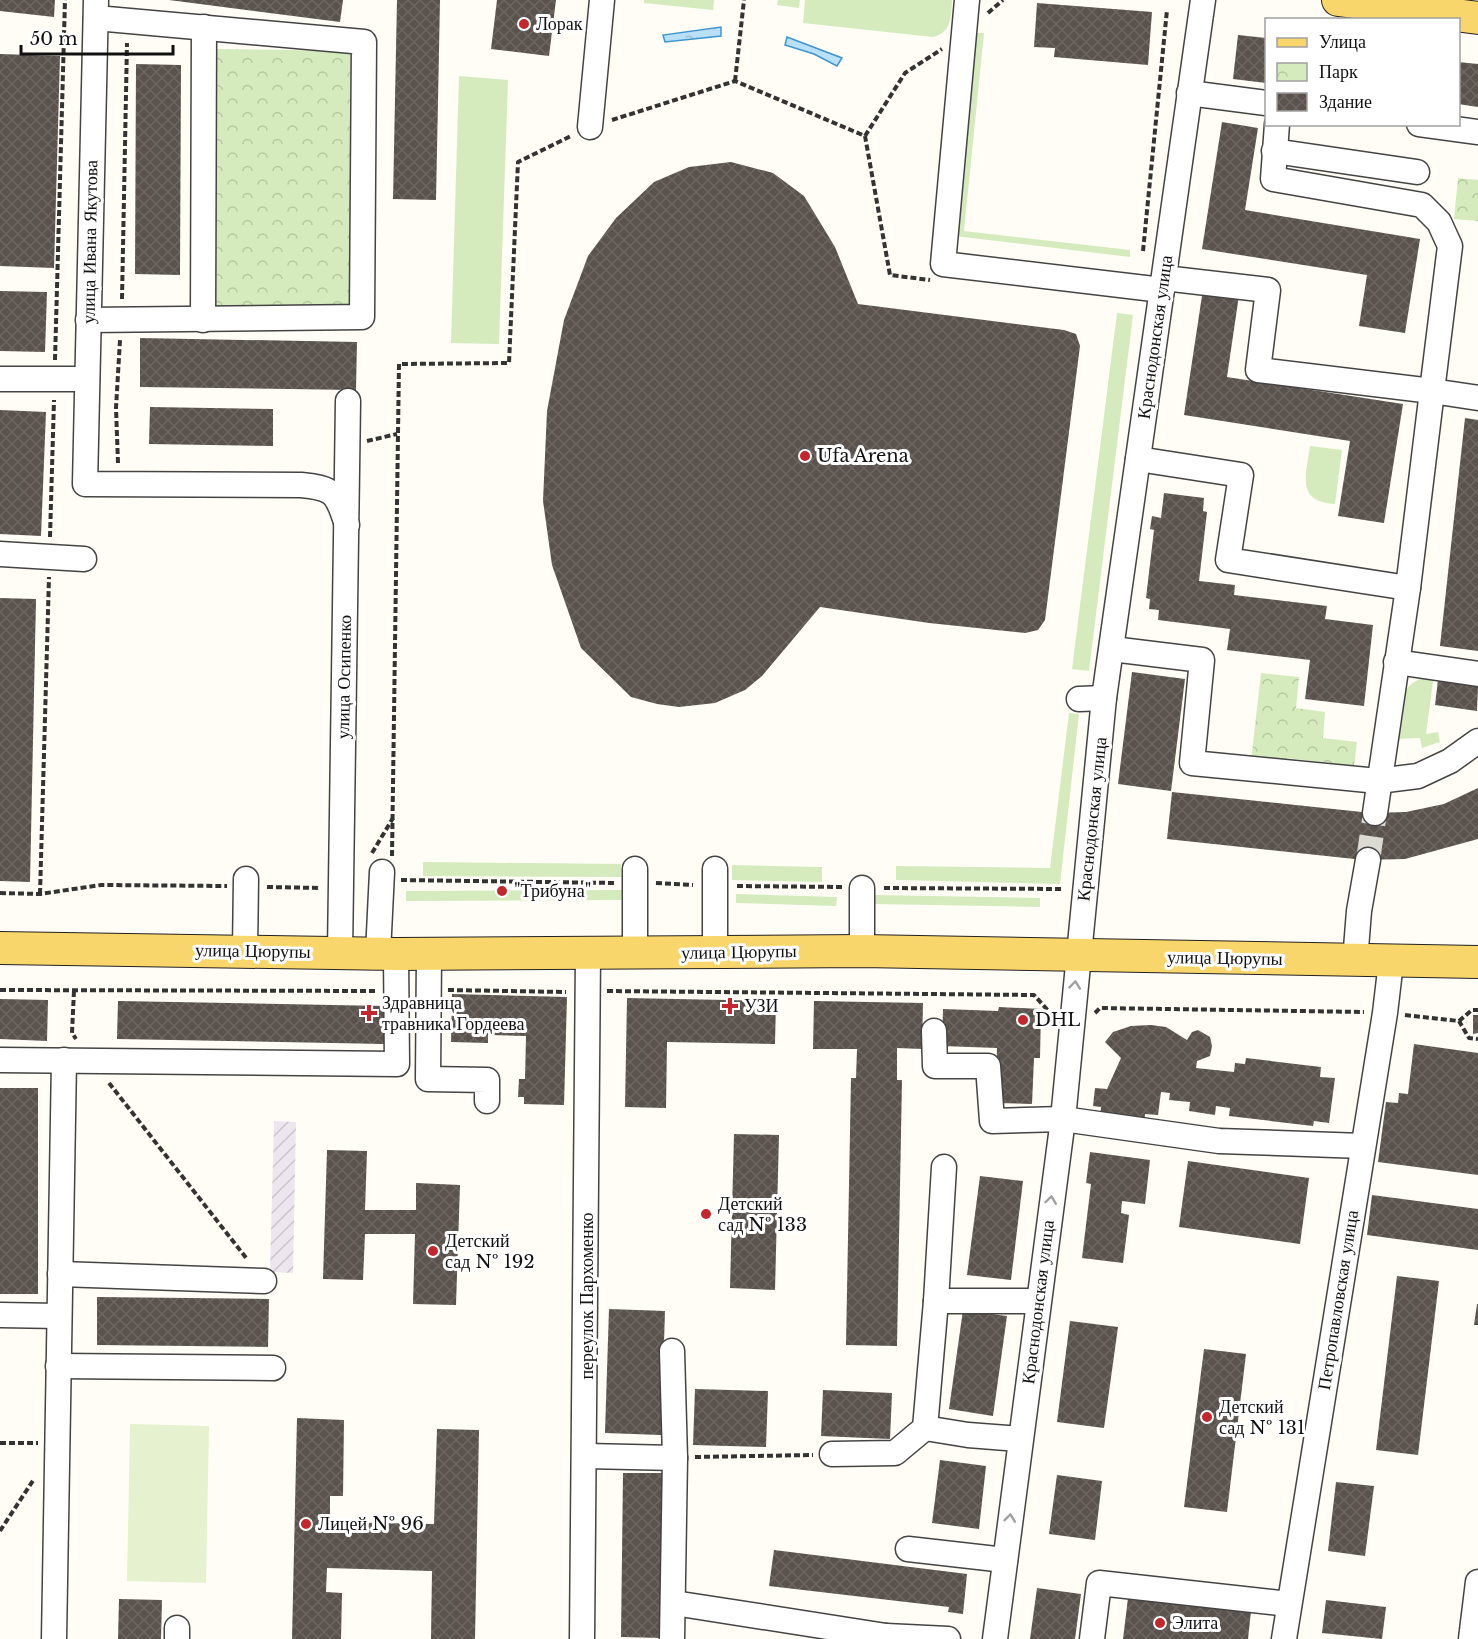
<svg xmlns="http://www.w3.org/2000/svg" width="1478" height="1639" font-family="'Libre Baskerville',serif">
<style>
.industrial{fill:url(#industrial-furrows)}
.grass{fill:#d5ebbd}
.park{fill:url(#park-crowns)}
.pitch{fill:#e6f2cf}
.water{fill:url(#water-ripples);stroke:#3f96cf;stroke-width:1.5}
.building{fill:url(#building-cross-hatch)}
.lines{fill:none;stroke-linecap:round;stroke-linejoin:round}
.minor-tunnel{stroke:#dbdad3;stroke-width:24;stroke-dasharray:24 12;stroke-linecap:butt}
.minor-casing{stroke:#444;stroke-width:27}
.major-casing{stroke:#222;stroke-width:34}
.path{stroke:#333;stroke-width:4;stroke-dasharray:6 3;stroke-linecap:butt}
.minor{stroke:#fff;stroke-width:24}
.major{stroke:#f9d66b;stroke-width:32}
.oneway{stroke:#a0a0a0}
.poi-dot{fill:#c4262e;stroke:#fff;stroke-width:2}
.labels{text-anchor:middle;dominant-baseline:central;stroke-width:6;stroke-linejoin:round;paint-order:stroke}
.poi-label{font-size:18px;fill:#111;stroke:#fff;text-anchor:start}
.street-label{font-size:18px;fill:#111;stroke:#fff}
</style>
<defs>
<pattern id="industrial-furrows" width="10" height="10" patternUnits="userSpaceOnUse" patternTransform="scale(1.5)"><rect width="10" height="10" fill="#eee6ef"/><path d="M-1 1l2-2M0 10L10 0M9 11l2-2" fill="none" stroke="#cbc4cc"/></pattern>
<pattern id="park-crowns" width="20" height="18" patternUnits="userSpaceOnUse" patternTransform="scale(1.5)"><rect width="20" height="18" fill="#d5ebbd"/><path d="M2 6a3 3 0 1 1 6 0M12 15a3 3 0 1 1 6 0" fill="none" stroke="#b6c8a1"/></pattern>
<pattern id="water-ripples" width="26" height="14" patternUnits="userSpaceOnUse" patternTransform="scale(1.5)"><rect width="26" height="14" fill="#b9e0f7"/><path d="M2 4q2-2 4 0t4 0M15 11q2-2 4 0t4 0" fill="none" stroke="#9ebfd3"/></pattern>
<pattern id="building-cross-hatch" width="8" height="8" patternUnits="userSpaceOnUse" patternTransform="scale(1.5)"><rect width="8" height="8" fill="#5a524d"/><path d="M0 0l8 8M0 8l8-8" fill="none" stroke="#6d6662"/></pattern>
</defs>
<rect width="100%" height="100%" fill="#fffdf5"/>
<!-- industrial -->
<polygon class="industrial" points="274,1121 296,1122 293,1273 270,1272"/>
<!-- grass -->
<g class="grass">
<polygon points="644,0 714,0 713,10 644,3"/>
<polygon points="778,0 800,0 799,8 777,5"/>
<path d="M805,0H952C951,17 952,32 933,37L803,23Z"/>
<polygon points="976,33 984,33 964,231 1130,250 1130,257 955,236"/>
<polygon points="459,76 508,80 499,344 451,343"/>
<polygon points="1117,313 1133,315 1089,671 1072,669"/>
<path d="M1310,446L1342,450L1335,504C1296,502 1306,475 1310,446Z"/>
<path d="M1434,674L1426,734L1438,732L1440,742L1422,748L1420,738L1396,739C1401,703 1394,685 1434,674Z"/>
<polygon points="1069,713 1079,714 1060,884 896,880 896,866 1050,868"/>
<polygon points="423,862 621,864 621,877 423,876"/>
<polygon points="732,865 822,867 822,882 732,880"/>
<polygon points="622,890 621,900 406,901 406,891"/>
<polygon points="736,894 837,897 836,906 736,903"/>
<polygon points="874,895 1040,898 1040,907 874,904"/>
</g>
<!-- park -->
<g class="park">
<polygon points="217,49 354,51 350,310 213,308"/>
<polygon points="1458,178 1478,180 1478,221 1454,219"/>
<polygon points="1261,673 1299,677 1296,708 1325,712 1323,738 1357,742 1354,766 1287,758 1286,765 1251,761"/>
</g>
<!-- pitch -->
<polygon class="pitch" points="130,1424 209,1426 206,1583 127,1581"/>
<!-- water -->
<g class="water">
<polygon points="721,27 721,36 665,42 663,35"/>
<polygon points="787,37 842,58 837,66 814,54 785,45"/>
</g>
<!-- building -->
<g class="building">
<polygon points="0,0 55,0 54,17 0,11"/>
<polygon points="169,0 343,0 340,22"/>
<polygon points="397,0 440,0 436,200 393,199"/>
<polygon points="497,0 556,0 549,56 491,49"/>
<polygon points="1037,3 1152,12 1148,65 1054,57 1055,48 1034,47"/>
<polygon points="1238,35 1266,38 1266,83 1233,79"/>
<polygon points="0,54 60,56 54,268 0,266"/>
<polygon points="1458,62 1478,64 1478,107 1458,104"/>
<polygon points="136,64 181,65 180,275 135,274"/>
<polygon points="1222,122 1258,128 1245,210 1420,239 1405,333 1359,326 1367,275 1202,249"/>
<polygon points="731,162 773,173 804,196 835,247 858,304 1064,330 1076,334 1080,346 1045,620 1038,630 1025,633 929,623 820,607 762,676 745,690 715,703 679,707 657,704 631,697 581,648 552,565 543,501 547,411 564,320 588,256 616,218 654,182 689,167"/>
<polygon points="1203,289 1239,295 1227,377 1403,404 1384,523 1338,516 1350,441 1184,415"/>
<polygon points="0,291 47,292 45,352 0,351"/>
<polygon points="140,338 357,342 356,390 140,387"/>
<polygon points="150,407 273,409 273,446 149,444"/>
<polygon points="0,410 46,412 41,536 0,534"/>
<polygon points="1465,418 1478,420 1478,651 1440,646"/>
<polygon points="1164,493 1204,498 1203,511 1207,512 1199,581 1235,585 1234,595 1327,606 1325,619 1373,625 1364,706 1305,699 1310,660 1227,650 1230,629 1158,620 1159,610 1149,609 1150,599 1146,598 1154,530 1150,529 1152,516 1161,518"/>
<polygon points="0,598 36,599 30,882 0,881"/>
<polygon points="1132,672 1185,679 1171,791 1118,784"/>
<polygon points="1438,680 1478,686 1477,711 1435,705"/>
<polygon points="1478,788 1478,839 1405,859 1364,860 1167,839 1172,792 1371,813 1406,812 1444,804"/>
<polygon points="452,994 567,997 564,1105 524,1104 524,1097 518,1097 519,1079 525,1079 526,1036 488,1035 488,1043 451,1042"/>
<polygon points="627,998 776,1001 775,1044 667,1042 666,1108 625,1107"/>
<polygon points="0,999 48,1000 47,1041 0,1039"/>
<polygon points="118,1001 385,1006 384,1044 117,1039"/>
<polygon points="814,1001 923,1003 922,1049 897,1048 897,1080 902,1080 897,1346 846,1345 851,1078 856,1078 857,1049 813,1049"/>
<polygon points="999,1007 1041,1009 1040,1058 1034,1058 1032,1104 995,1103 997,1048 942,1046 943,1009 998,1011"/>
<polygon points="1473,1015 1478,1015 1478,1033 1473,1034"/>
<polygon points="1151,1025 1166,1027 1187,1040 1192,1032 1198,1030 1210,1037 1212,1046 1210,1056 1197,1061 1196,1068 1234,1072 1235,1063 1245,1064 1246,1058 1321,1067 1320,1077 1335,1078 1329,1123 1314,1121 1313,1126 1229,1116 1230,1108 1216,1106 1215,1115 1189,1111 1190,1102 1169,1100 1170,1093 1161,1092 1158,1115 1145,1114 1144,1126 1100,1120 1101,1107 1093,1106 1095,1088 1107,1089 1121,1058 1105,1042 1113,1032 1131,1026"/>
<polygon points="1414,1044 1478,1053 1478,1175 1378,1162 1386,1102 1398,1103 1399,1093 1408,1094"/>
<rect x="0" y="1088" width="38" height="206"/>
<polygon points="734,1134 779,1135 775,1290 730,1288"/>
<polygon points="327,1150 367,1151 365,1210 416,1210 416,1183 460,1185 456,1305 413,1304 415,1234 365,1234 363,1280 323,1279"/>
<polygon points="1090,1152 1150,1160 1145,1204 1122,1201 1121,1213 1129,1215 1123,1263 1082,1258 1091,1184 1086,1183"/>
<polygon points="1188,1161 1309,1178 1300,1244 1179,1227"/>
<polygon points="980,1176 1023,1181 1011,1280 967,1275"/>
<polygon points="1372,1195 1478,1209 1478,1250 1367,1235"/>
<polygon points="1397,1276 1439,1281 1418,1455 1376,1450"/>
<polygon points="97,1297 269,1299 268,1347 97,1345"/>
<polygon points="1477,1304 1478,1304 1478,1325 1474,1325"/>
<polygon points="609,1309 665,1311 661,1435 605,1433"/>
<polygon points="963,1310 1007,1316 993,1416 949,1409"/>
<polygon points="1070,1321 1118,1327 1104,1428 1057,1422"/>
<polygon points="1204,1349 1246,1354 1227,1512 1184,1507"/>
<polygon points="695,1389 768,1391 766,1447 693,1445"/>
<polygon points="823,1390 892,1393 890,1439 821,1436"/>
<polygon points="297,1418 344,1420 343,1496 330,1496 330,1522 434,1524 437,1429 479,1430 475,1639 431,1639 432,1571 327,1568 326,1592 342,1593 341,1639 292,1639"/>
<polygon points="940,1460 986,1466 979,1529 932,1523"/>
<polygon points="623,1473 665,1473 663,1638 621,1637"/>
<polygon points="1057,1475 1102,1481 1095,1540 1049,1534"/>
<polygon points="1336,1482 1374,1486 1365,1556 1328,1551"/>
<polygon points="774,1550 967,1574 963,1614 948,1612 949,1607 769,1586"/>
<polygon points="1037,1588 1081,1594 1075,1639 1030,1639"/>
<polygon points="1128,1598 1251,1611 1248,1639 1123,1639"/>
<polygon points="119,1599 162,1600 161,1639 118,1639"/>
<polygon points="1326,1600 1386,1607 1382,1639 1322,1633"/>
</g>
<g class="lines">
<!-- minor-tunnel -->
<polyline class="minor-tunnel" points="1368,860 1375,813"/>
<!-- minor casing -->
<g class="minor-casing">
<g id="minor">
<path d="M96,0L85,484L301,485C334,488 337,493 347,525"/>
<polyline points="967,0 943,264 1162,290"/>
<polyline points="1189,93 1266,103"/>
<polyline points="1419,124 1478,132"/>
<polyline points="590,127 602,0"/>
<polyline points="1274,151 1417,172"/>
<polyline points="1164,278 1268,290 1258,370 1432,391 1450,246 1439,222 1422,205 1273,179 1277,124"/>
<polyline points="88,320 362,317 364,42 96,18"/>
<polyline points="203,320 204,27"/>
<polyline points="0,379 87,379"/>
<polyline points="1138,459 1241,475 1228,560 1408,588 1375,813"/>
<polyline points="0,554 84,559"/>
<polyline points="1408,588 1432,391 1478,398"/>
<polyline points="1112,649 1202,660 1192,763 1378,781 1418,776 1450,761 1478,741"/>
<polyline points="1396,662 1478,674"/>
<polyline points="1079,699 1104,698"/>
<polyline points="715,869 715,952"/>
<polyline points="862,888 862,951"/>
<polyline points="245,951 246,879"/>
<polyline points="340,952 348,401"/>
<polyline points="378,953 382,872"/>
<polyline points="429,953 428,1079 487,1080 487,1101"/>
<polyline points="635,954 635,869"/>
<polyline points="1355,961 1359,911 1368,860"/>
<polyline points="934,1031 935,1066 988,1066 992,1121 1063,1119 1219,1141 1363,1146"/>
<polyline points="0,1060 397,1064 396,954"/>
<polyline points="944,1167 936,1301 1038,1301"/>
<polyline points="60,1274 264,1281"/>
<polyline points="0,1315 59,1316"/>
<polyline points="58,1366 273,1368"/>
<polyline points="925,1428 968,1435 1020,1439"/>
<polyline points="832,1454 895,1453 925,1428 936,1301"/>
<polyline points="586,1456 675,1458"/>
<polyline points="908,1549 1005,1560"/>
<polyline points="674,1603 886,1636"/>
<polyline points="54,1639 64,1060"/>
<polyline points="177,1639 177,1628"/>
<polyline points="582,1639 588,954"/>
<polyline points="672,1639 675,1458 672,1351"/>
<polyline points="886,1639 886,1636 948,1639"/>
<polyline points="995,1639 1063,1119 1104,698 1203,0"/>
<polyline points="1092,1639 1099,1583 1289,1604"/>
<polyline points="1284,1639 1385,1013 1391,962"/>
<polyline points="1471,1639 1478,1582"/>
</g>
</g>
<!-- major casing -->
<g class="major-casing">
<g id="major">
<polyline points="1338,0 1478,18"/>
<polyline points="0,948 396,954 862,951 1478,962"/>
</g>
</g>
<!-- path -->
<g class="path">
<polyline points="988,13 1003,0"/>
<polyline points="735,81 744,0"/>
<polyline points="612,120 735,81 865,136 890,275 930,280"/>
<polyline points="865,136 905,73 942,49"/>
<polyline points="1143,251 1167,10"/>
<polyline points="122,299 127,43"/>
<polyline points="55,360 65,0"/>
<polyline points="367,441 397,434"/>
<polyline points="118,463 116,408 120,340"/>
<polyline points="50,537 54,400"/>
<polyline points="372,853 393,818"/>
<polyline points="392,856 399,364 509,363 518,162 571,136"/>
<polyline points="401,880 615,883"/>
<polyline points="656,883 693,885"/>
<polyline points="737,886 843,887"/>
<polyline points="267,887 320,888"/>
<polyline points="884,888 1063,889"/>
<polyline points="0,893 40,894 101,885 227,886"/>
<polyline points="40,894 49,577"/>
<polyline points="0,990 377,991"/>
<polyline points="448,990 566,992"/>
<polyline points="74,991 72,1033 76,1039"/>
<polyline points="607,991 1034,995 1052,1015"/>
<polyline points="1095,1013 1100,1008 1364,1012"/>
<polyline points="1405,1015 1459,1021 1469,1038 1478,1039"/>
<polyline points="1459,1021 1472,1010 1478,1010"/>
<polyline points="109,1083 247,1259"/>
<polyline points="0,1443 38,1443"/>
<polyline points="695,1457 813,1455"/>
<polyline points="0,1531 34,1479"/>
</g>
<!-- minor -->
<use href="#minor" class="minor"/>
<!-- major -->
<use href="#major" class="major"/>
</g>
<!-- one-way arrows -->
<defs><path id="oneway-chevron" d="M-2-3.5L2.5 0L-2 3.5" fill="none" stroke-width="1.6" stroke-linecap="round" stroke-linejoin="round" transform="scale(1.5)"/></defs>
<g class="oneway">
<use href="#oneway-chevron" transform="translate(1075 985) rotate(-84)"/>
<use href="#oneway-chevron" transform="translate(1051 1200) rotate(-82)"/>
<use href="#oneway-chevron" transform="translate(1010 1518) rotate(-83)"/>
</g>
<!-- markers -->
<g class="poi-dot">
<circle cx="524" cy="24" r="6"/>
<circle cx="805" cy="456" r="6"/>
<circle cx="502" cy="891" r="6"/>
<path d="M727 997h6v6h6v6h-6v6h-6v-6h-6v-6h6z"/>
<path d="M366 1004h6v6h6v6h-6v6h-6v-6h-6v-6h6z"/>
<circle cx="1023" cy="1020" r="6"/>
<circle cx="706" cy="1214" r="6"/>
<circle cx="433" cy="1251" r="6"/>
<circle cx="1207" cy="1417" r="6"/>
<circle cx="306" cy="1524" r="6"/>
<circle cx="1160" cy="1623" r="6"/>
</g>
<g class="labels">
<!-- poi labels -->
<g class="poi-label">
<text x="536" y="24">Лорак</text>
<text x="817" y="456">Ufa Arena</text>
<text x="514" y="891">"Трибуна"</text>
<text x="382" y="1003">Здравница<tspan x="382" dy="21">травника Гордеева</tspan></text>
<text x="744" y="1006">УЗИ</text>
<text x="1035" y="1020">DHL</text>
<text x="718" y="1204">Детский<tspan x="718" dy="21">сад № 133</tspan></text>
<text x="445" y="1241">Детский<tspan x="445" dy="21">сад № 192</tspan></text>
<text x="1219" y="1407">Детский<tspan x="1219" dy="21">сад № 131</tspan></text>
<text x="318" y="1524">Лицей № 96</text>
<text x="1172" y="1623">Элита</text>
</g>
<!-- street labels -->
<g class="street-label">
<text transform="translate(90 242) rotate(-89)">улица Ивана Якутова</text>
<text transform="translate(1155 337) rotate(-82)">Краснодонская улица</text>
<text transform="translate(344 677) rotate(-89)">улица Осипенко</text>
<text transform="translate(1092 819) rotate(-84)">Краснодонская улица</text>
<text transform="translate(253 951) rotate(1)">улица Цюрупы</text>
<text transform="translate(739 952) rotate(-1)">улица Цюрупы</text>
<text transform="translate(1225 958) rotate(1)">улица Цюрупы</text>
<text transform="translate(587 1296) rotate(-90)">переулок Пархоменко</text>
<text transform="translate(1338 1300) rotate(-81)">Петропавловская улица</text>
<text transform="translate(1038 1302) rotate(-83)">Краснодонская улица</text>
</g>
</g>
<!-- legend -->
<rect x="1265" y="18" width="195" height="108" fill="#ffffff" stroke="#a0a0a0" stroke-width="1.5"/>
<rect x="1277" y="38" width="30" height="9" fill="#f9d66b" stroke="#a0a0a0" stroke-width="1.5"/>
<text x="1319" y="48" font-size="18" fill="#111111">Улица</text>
<rect x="1277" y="63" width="30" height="18" fill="url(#park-crowns)" stroke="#a0a0a0" stroke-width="1.5"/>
<text x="1319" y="78" font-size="18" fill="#111111">Парк</text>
<rect x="1277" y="93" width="30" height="18" fill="url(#building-cross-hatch)" stroke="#a0a0a0" stroke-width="1.5"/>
<text x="1319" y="108" font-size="18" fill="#111111">Здание</text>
<!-- scale -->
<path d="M21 45v9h152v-9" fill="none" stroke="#111111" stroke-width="3"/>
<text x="30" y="45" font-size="18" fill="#111111" stroke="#ffffff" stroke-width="4.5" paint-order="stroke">50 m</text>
</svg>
